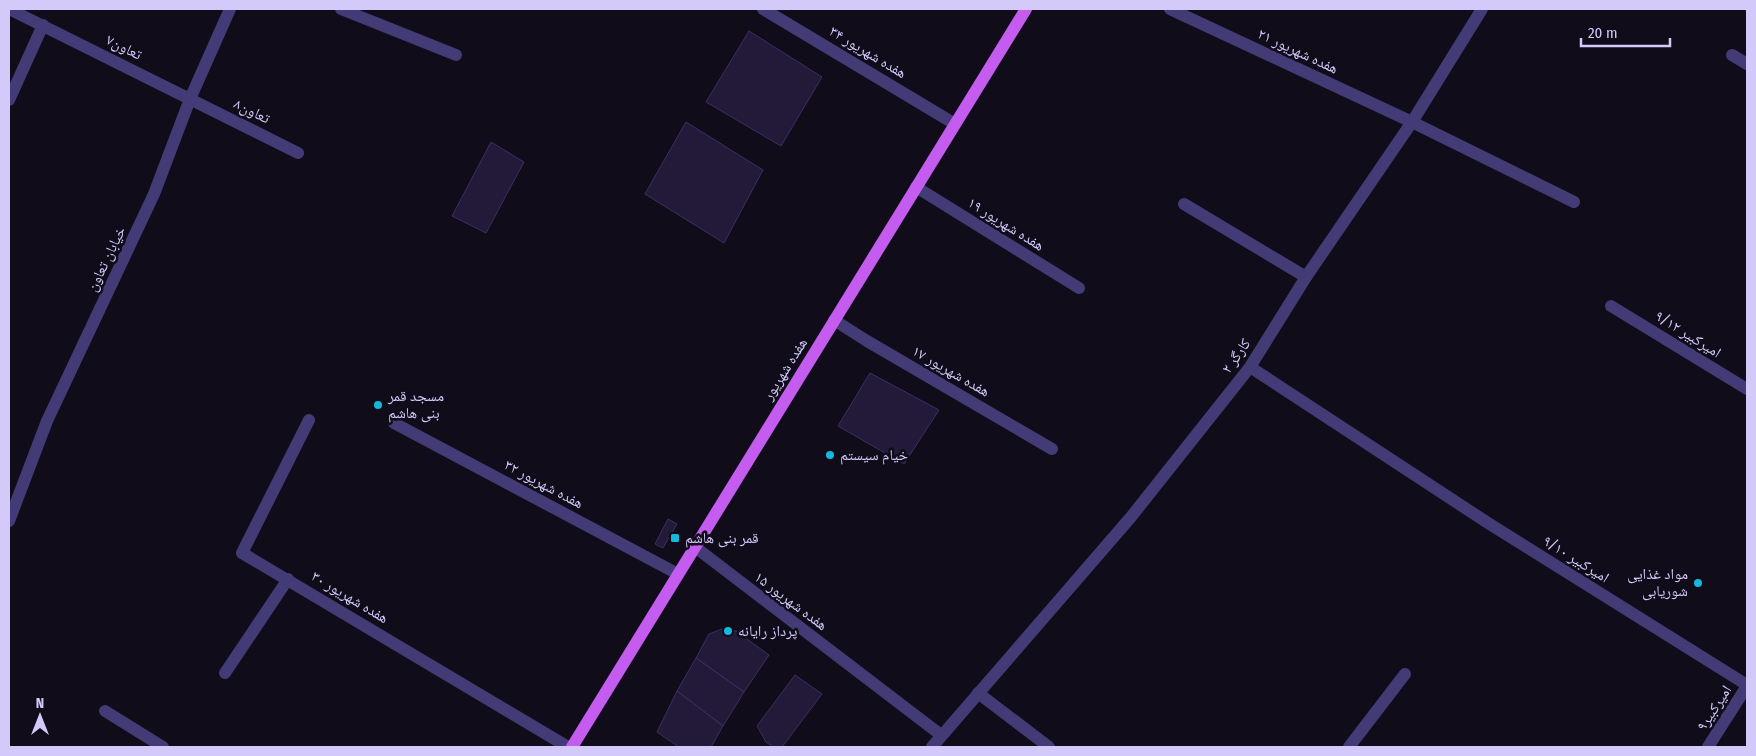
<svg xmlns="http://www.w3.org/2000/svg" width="1756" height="756" font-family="'Fira Sans Condensed','Noto Naskh Arabic',sans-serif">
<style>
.building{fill:#231a39;stroke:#3d2e63}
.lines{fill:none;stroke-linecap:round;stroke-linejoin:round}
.minor{stroke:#433b75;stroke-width:12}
.major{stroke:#c55cf0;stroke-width:12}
.poi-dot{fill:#14b8dd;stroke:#100c1a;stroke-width:2}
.labels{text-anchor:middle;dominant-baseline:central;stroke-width:5;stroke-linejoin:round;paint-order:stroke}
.street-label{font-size:15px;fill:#d4cafa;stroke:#100c1a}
.poi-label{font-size:15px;fill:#d4cafa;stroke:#100c1a;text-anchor:start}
</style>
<rect width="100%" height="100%" fill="#100c1a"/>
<!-- building -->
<g class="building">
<polygon points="749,31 822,77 781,146 706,102"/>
<polygon points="686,122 763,170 724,243 645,194"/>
<polygon points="491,142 524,162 486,233 452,216"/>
<polygon points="870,373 939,410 904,464 838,426"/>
<polygon points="668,519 677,524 663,548 655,544"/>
<polygon points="722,629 736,631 769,655 744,692 696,658 709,634"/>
<polygon points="696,658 744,692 723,726 677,691"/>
<polygon points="795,675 822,694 782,747 773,747 766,742 757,726"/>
<polygon points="677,691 723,726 711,747 679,747 657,732"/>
</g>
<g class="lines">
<!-- minor -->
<g class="minor">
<polyline points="9,9 298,153"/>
<polyline points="341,9 456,55"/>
<polyline points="763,9 955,124"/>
<polyline points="1170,9 1412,122 1574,202"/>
<polyline points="1732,55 1747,64"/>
<polyline points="9,100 43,25"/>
<polyline points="916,187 1079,288"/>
<polyline points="1184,204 1306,277"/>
<polyline points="1611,306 1747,389"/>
<polyline points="834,320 867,341 1052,449"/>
<polyline points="1250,367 1488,523 1747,685"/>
<polyline points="309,420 242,553 568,747"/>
<polyline points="394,423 678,574"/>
<polyline points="9,521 47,421 154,194 190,99 230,9"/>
<polyline points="695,547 941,735"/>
<polyline points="225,673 288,579"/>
<polyline points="978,693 1049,747"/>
<polyline points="105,711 163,747"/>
<polyline points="932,747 1131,517 1250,367 1306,277 1412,122 1482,9"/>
<polyline points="1349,747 1405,674"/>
<polyline points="1708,747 1747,686"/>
</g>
<!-- major -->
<polyline class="major" points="572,747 1026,9"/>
</g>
<!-- markers -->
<g class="poi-dot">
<circle cx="378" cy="405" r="5"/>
<circle cx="830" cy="455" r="5"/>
<rect x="670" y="533" width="10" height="10" rx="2.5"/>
<circle cx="1698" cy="583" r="5"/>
<circle cx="728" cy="631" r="5"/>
</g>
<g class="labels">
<!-- street labels -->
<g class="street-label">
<text transform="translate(124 47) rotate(27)">تعاون۷</text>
<text transform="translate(1298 51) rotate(25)">هفده شهریور ۲۱</text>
<text transform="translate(868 52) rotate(31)">هفده شهریور ۳۴</text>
<text transform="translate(252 111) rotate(26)">تعاون۸</text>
<text transform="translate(1006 224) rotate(32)">هفده شهریور ۱۹</text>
<text transform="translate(106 259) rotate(-64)">خیابان تعاون</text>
<text transform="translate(1688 334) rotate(32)">امیرکبیر ۹/۱۲</text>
<text transform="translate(1236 356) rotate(-55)">کارگر ۲</text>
<text transform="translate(785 369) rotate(-58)">هفده شهریور</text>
<text transform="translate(951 371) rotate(30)">هفده شهریور ۱۷</text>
<text transform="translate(544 484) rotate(28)">هفده شهریور ۳۲</text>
<text transform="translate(1576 559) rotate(32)">امیرکبیر ۹/۱۰</text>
<text transform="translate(350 597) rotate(31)">هفده شهریور ۳۰</text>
<text transform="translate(791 601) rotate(37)">هفده شهریور ۱۵</text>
<text transform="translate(1714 708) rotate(-57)">امیرکبیر۹</text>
</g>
<!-- poi labels -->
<g class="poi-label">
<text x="388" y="396">مسجد قمر<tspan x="388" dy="17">بنی هاشم</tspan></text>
<text x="840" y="455">خیام سیستم</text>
<text x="685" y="538">قمر بنی هاشم</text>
<text x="1688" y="574" text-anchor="end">مواد غذایی<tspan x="1688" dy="17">شوریابی</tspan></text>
<text x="738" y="631">پرداز رایانه</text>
</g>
</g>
<!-- border -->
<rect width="1756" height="756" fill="none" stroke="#d4cafa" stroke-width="20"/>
<!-- north arrow -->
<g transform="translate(40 716)" stroke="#100c1a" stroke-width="4" paint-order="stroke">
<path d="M0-4L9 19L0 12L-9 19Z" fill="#d4cafa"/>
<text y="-8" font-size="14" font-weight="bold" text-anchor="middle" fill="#d4cafa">N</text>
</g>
<!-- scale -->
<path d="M1581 38v8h89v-8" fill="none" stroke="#d4cafa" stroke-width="2.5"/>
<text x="1588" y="38" font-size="15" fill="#d4cafa" stroke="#100c1a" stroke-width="4" paint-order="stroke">20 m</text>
</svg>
